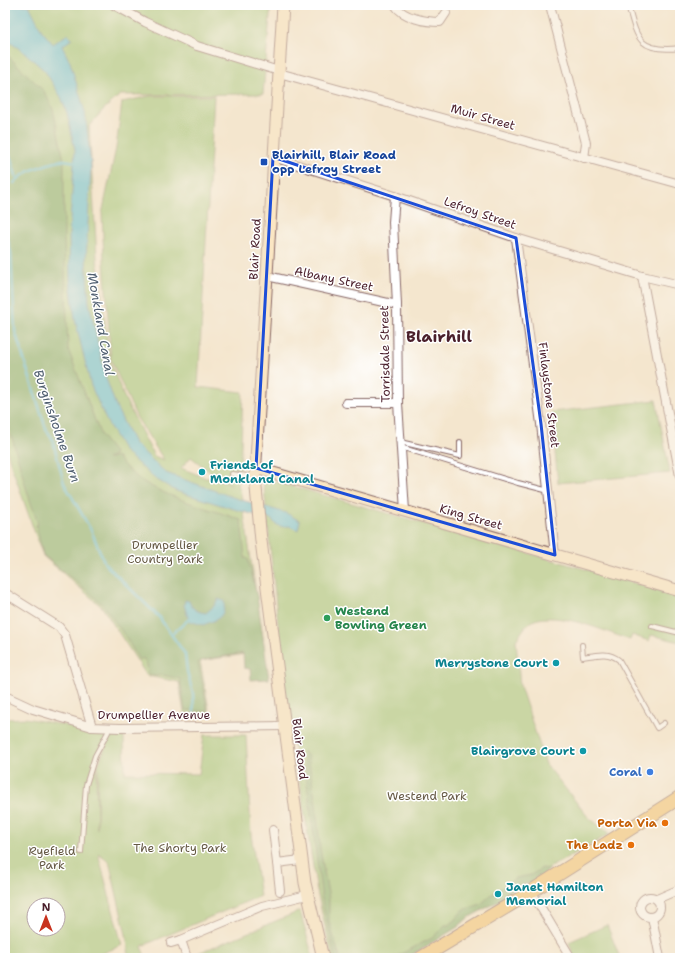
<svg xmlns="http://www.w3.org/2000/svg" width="685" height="963" font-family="'Shantell Sans',sans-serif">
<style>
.green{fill:#97c472;stroke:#70724e;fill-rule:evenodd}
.forest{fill:#79aa64;stroke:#626448}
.water{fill:#59bed7;stroke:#526e81}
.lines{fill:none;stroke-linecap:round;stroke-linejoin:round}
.stream{stroke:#59bed7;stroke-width:2.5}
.lane-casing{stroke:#866564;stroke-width:6}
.street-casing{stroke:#866564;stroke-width:10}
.secondary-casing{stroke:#866564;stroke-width:13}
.primary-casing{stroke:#866564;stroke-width:15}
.lane{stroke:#fff;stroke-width:4}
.street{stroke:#fff;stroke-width:8}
.secondary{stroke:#fbe6c3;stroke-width:11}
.primary{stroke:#f4c16a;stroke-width:13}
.marked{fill:none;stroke:#1d4ed8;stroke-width:3;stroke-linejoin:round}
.transit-dot{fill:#1a4fb4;stroke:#fff;stroke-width:1.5}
.culture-dot{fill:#0f9aa8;stroke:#fff;stroke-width:1.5}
.leisure-dot{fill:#2e9e5b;stroke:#fff;stroke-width:1.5}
.shop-dot{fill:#3f7fe0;stroke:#fff;stroke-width:1.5}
.food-dot{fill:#e8710a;stroke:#fff;stroke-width:1.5}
.labels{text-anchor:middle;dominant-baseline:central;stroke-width:3;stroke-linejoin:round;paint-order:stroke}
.street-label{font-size:12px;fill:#4a1f2b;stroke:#fff}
.transit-label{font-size:12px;font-weight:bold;fill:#164399;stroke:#fff;text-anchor:start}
.culture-label{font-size:12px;font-weight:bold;fill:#0d838f;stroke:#fff;text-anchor:start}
.park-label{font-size:12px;fill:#655944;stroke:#fff}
.leisure-label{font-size:12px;font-weight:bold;fill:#27864d;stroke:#fff;text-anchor:start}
.shop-label{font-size:12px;font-weight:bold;fill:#366cbe;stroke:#fff;text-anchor:end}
.food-label{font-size:12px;font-weight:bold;fill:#c56008;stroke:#fff;text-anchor:end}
.water-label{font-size:13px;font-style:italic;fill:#505f70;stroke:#fff}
.district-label{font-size:16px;font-weight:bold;fill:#4a1f2b;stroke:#fff}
</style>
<rect width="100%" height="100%" fill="#fff"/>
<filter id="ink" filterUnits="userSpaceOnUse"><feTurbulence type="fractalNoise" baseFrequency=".025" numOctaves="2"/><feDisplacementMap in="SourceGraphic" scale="8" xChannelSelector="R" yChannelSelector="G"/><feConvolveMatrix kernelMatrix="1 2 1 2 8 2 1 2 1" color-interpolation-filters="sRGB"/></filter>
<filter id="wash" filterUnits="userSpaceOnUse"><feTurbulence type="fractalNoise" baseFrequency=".012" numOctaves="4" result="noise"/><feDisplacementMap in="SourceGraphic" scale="16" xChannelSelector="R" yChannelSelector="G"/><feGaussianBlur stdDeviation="0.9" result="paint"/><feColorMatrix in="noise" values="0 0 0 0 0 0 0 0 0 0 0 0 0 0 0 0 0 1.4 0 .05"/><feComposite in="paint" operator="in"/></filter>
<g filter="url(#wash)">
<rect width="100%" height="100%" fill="#f4e6ce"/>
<!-- green -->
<g class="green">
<path d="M5,5H271L263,94L120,95L103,110L89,126L97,258L110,362L125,399L154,456L164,460L137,418L111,360L104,261L102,214L116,148L122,102L150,96H214L198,387L243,392L240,474L238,487L240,488L265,651L200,661L210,715L184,713L179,682L147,676L102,607L43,556L10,462L5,444ZM191,457L214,475L232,485L214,478H206L181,468Z"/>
<polygon points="656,400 670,473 558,483 551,412"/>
<path d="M263,478L680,596V642L651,635L649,641L632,635L630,640C604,631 557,610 532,621C526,624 520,635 516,640L520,686L546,764L588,817L610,834L509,890L401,958H332L317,891L285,691Z"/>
<path d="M25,718L86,729L109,735L96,761L97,829L98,765L110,736L124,737L125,773L199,774L204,735H246L251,834L260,896L142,946L145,958H129L127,939L109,861L98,853L122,945L92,958H5V719ZM34,905H58V929H34Z"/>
<polygon points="300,911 313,958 284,958 282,953 267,958 197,958 196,954"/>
<polygon points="607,925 620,958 574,958 569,942"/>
</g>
<!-- forest -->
<g class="forest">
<path d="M5,53L44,91L53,109L64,160V238L68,349L101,436L115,454L107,459L116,456C121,462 127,469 133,474C158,496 209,508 241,520L245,558L248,559L257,596L269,679L251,680L250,669L244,668L243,653L213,658L198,662L208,712L185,710L180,679L162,675L155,676L148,674L147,665L143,658L139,660L127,639L104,606L91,594L43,555L36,525L38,524L27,491L5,413Z"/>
<polygon points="303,751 308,756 316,805 320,849 329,898 329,921 340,958 335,958 322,901"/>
<polygon points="542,868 550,869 539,880 519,886 505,894 499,901 468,918 458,927 410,956 406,958 393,958 432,938 445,925 450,925 463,910 481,904 492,894 516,878 531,875"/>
</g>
<!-- water -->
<g class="water">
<polygon points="5,5 29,5 42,31 53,44 68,34 72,39 62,46 70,62 85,112 91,165 86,260 89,303 106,378 117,409 134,443 166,473 235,498 286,513 300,521 298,530 289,526 283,527 277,525 271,519 237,510 176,491 154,478 124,451 107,422 91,386 75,320 70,281 69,234 75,150 67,113 61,97 45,71 24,52 5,39"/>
<path d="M218,599L224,601C226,618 216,620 203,625L189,621L184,605L185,600L189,601C192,609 197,612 206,613L214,606Z"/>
</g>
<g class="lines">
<!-- stream -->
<g class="stream">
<polyline points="5,148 10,156 17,179"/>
<polyline points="61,161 64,160 76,162"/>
<path d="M14,183C26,169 45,165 62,160"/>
<polyline points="5,193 7,190"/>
<polyline points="5,229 11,253 15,331 46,429 52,438 64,483 91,530 105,564 159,617 185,654 187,671 193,694 194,712"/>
<polyline points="179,628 189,619"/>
<polyline points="172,634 177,629"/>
</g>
</g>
</g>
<g filter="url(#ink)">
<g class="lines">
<!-- lane casing -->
<g class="lane-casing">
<g id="lane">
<path d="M628,5C637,39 639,53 680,48"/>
<polyline points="400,442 460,456 460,442"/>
<polyline points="400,447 518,483 549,491"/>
<polyline points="232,474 255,477"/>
<polyline points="652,626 680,633"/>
<path d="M582,645L583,657C596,655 608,651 619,660L657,728L664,723"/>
<polyline points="81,852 86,785 95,756 108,732 108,728"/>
</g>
</g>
<!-- street casing -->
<g class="street-casing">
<g id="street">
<polyline points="114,5 145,22 197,46 279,71"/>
<path d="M395,5C403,18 426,22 440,22L446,13"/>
<polyline points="550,5 586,143 584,158"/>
<polyline points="279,73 680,184"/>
<polyline points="273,157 395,196 516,238 642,276 680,285"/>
<polyline points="395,196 393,222 397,305 398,403 405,511"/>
<polyline points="516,238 541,424 555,555"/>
<polyline points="267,276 397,305"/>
<polyline points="642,276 680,476"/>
<polyline points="346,403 398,403"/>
<polyline points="5,593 59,627 65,635 92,727"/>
<polyline points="5,696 33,709 92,727 120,728 284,726"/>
<polyline points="273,830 277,863 301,860"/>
<polyline points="277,863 280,891"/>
<polyline points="531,891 571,958"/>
<circle cx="650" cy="907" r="10"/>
<polyline points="657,899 680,889"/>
<polyline points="652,917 660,958"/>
<polyline points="171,943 181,940"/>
<polyline points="187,958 181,940 262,906 307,895"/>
</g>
</g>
<!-- secondary casing -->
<g class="secondary-casing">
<g id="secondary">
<polyline points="283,5 255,477 261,541 305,883 323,958"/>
<polyline points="256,468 680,591"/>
</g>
</g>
<!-- primary casing -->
<g class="primary-casing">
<polyline id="primary" points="421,958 516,901 680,797"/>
</g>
<!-- lane -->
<use href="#lane" class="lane"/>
<!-- street -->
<use href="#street" class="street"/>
<!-- secondary -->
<use href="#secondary" class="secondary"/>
<!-- primary -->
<use href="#primary" class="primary"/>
</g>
</g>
<!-- marked area -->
<path d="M0 0H685V963H0ZM273,157L516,238L541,424L555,555L256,468Z" fill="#f4e6ce" fill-opacity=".55" fill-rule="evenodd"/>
<path class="marked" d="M273,157L516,238L541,424L555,555L256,468Z"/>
<!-- markers -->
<rect class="transit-dot" x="260" y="158" width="8" height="8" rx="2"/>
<g class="culture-dot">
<circle cx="202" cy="472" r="4"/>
<circle cx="556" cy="663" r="4"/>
<circle cx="583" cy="751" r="4"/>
<circle cx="498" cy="894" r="4"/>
</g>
<circle class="leisure-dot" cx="327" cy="618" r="4"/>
<circle class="shop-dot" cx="650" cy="772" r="4"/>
<g class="food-dot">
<circle cx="665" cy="823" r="4"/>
<circle cx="631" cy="845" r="4"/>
</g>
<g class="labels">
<!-- street labels -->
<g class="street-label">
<text transform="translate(483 117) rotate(16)">Muir Street</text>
<text transform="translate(480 213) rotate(19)">Lefroy Street</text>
<text transform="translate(255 249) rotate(-87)">Blair Road</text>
<text transform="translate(334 279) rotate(12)">Albany Street</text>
<text transform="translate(385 354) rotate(-91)">Torrisdale Street</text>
<text transform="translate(549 395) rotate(83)">Finlaystone Street</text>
<text transform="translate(471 517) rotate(16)">King Street</text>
<text x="154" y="715">Drumpellier Avenue</text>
<text transform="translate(300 749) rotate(83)">Blair Road</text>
</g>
<!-- transit labels -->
<g class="transit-label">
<text x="272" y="155">Blairhill, Blair Road<tspan x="272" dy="14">opp Lefroy Street</tspan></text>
</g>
<!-- culture labels -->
<g class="culture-label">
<text x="210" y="465">Friends of<tspan x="210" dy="14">Monkland Canal</tspan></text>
<text x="548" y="663" text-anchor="end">Merrystone Court</text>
<text x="575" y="751" text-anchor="end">Blairgrove Court</text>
<text x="506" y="887">Janet Hamilton<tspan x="506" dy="14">Memorial</tspan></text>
</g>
<!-- park labels -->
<g class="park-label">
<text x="165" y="545">Drumpellier<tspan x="165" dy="14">Country Park</tspan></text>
<text x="427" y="796">Westend Park</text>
<text x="180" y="848">The Shorty Park</text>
<text x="52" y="851">Ryefield<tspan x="52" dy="14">Park</tspan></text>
</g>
<!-- leisure labels -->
<g class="leisure-label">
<text x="335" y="611">Westend<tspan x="335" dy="14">Bowling Green</tspan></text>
</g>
<!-- shop labels -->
<g class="shop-label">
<text x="642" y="772">Coral</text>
</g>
<!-- food labels -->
<g class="food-label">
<text x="657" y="823">Porta Via</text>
<text x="623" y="845">The Ladz</text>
</g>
<!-- water labels -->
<g class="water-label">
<text transform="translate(101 324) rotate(80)">Monkland Canal</text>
<text transform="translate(57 426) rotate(71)">Burginsholme Burn</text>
</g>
<!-- district labels -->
<g class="district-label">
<text x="439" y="336">Blairhill</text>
</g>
</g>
<!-- margin -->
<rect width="685" height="963" fill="none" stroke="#fff" stroke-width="20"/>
<!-- north arrow -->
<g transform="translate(46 917)"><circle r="19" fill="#ffffff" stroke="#b7a5aa"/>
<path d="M0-3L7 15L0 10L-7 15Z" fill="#c8321e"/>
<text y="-6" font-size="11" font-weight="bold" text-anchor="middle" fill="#4a1f2b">N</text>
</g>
</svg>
